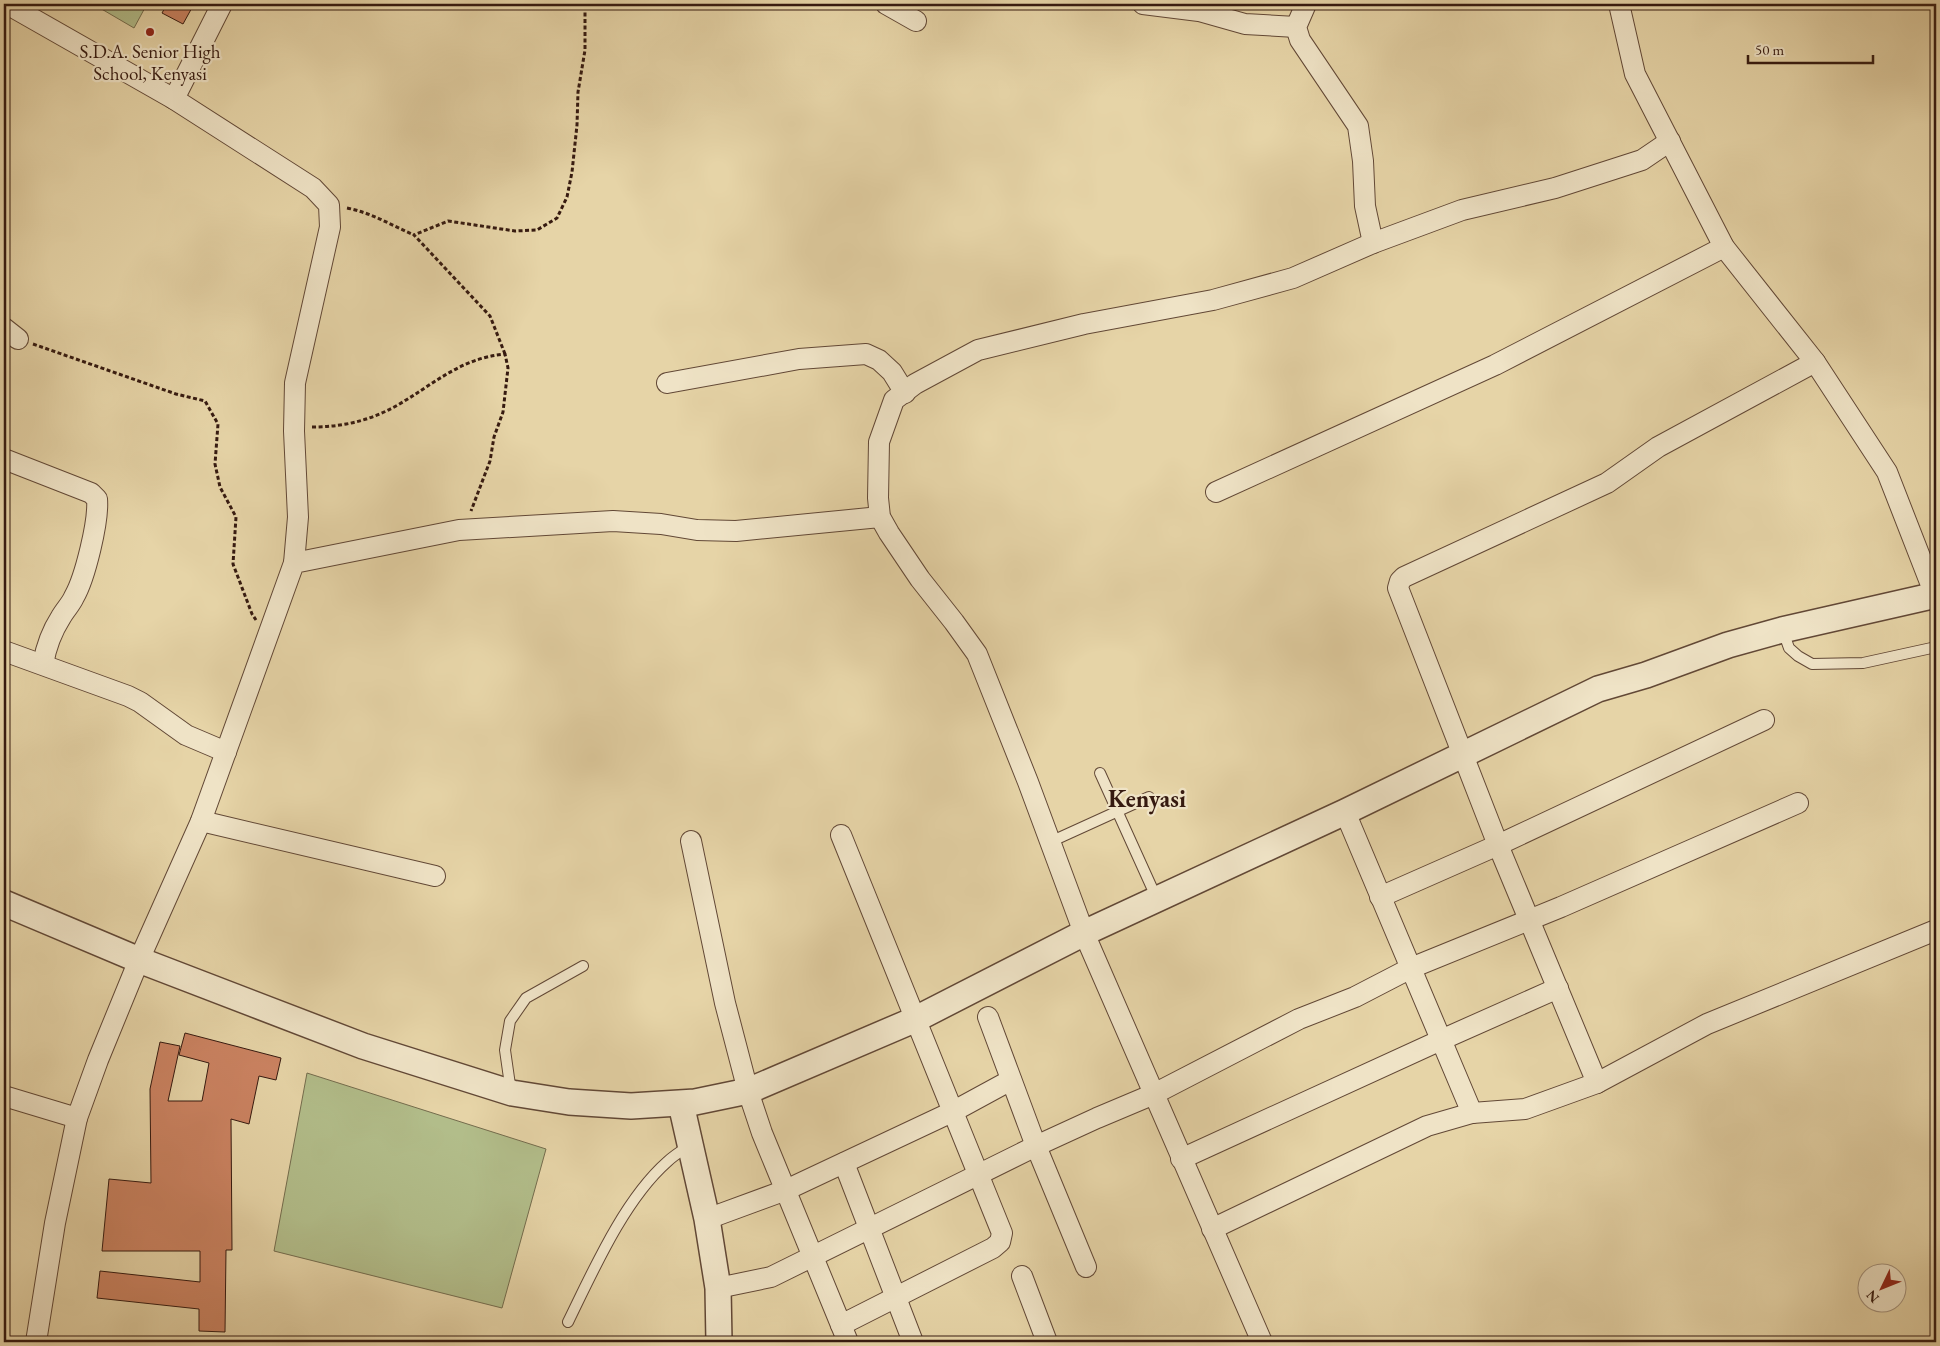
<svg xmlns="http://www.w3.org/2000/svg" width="1940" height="1346" font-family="'EB Garamond',serif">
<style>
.green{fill:#b2bd8a;stroke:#746c4d}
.building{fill:#cb8362;stroke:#361a10}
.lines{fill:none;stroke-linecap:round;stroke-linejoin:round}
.service-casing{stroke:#624836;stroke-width:12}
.minor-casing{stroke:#624836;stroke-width:22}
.tertiary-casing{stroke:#624836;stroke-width:28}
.path{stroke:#361a10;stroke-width:3;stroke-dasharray:4 2.5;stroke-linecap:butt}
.service{stroke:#efe3c6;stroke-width:10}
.minor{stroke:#efe3c6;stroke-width:20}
.tertiary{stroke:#efe3c6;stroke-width:25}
.poi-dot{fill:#8f2418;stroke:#efe3c6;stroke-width:2}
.labels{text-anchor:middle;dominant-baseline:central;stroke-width:4.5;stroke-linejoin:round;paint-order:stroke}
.poi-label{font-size:19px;fill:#361a10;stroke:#efe3c6}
.district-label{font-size:24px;font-weight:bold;fill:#361a10;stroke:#efe3c6}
</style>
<rect width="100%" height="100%" fill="#e6d4a7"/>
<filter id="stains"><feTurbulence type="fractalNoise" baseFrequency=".004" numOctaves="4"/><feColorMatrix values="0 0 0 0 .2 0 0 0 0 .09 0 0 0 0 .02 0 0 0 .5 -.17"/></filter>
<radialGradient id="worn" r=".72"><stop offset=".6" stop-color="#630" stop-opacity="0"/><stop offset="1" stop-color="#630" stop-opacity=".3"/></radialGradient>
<!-- green -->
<g class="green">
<polygon points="93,4 147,4 134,28"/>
<polygon points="307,1073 546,1149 502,1308 274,1251"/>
</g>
<!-- building -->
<g class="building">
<polygon points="167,4 194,4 183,24 162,13"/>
<polygon points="185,1033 281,1058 276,1080 259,1076 249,1124 231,1119 232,1250 226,1250 225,1332 199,1331 199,1309 97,1298 100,1271 200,1282 200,1251 102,1251 109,1179 151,1183 150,1089 160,1042 180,1046 168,1101 202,1101 209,1063 179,1055"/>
</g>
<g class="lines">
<!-- service casing -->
<g class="service-casing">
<g id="service">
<polyline points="1783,631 1789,648 1798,656 1812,664 1863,663 1936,647"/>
<polyline points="1100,773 1157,899"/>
<polyline points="1050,842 1149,797"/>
<polyline points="511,1092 505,1050 510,1021 526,998 583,966"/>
<path d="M568,1322C593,1271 624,1200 667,1162C673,1156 681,1151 689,1146"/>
</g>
</g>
<!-- minor casing -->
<g class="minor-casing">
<g id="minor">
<polyline points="7,4 174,99 313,188 329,205 330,227 295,383 294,431 298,517 294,563"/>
<polyline points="886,4 916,21"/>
<polyline points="1143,4 1199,11 1245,24 1296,27"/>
<polyline points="1306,4 1296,27 1300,40 1358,126 1363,161 1365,206 1373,243"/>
<polyline points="1619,4 1635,74 1724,247 1815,362 1887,472 1935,595"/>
<polyline points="174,99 222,4"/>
<polyline points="4,328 18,339"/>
<polyline points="667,383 799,359 866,354 879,360 892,372 905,393"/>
<path d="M4,459L91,493L97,499C99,521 85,578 74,597C71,604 65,610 61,617C52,631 46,647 43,664"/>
<polyline points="1216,492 1495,365 1724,247"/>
<polyline points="4,651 128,696 140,702 186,735 226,752"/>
<polyline points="1345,812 1472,1113"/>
<polyline points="201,821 435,876"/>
<polyline points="691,841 725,1003 748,1091 762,1133 841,1325 993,1248 1000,1242 1002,1233 841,835"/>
<polyline points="1380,897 1498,845 1764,720"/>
<polyline points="988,1017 1036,1146 1086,1267"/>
<polyline points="1597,1083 1498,845 1398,588 1400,581 1404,577 1607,483 1658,447 1815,362"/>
<polyline points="4,1096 77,1118"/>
<polyline points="1181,1159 1441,1040 1558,988"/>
<polyline points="844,1163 913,1342"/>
<polyline points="707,1219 786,1190 954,1111 1011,1080"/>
<polyline points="1212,1229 1427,1126 1472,1113 1525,1109 1597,1083 1707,1024 1936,930"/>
<polyline points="1022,1276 1047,1342"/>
<polyline points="718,1288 771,1277 1036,1146 1097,1118 1154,1094 1299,1019 1355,997 1411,968 1561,907 1798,803"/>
<polyline points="841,1325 848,1342"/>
<polyline points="36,1342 55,1223 77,1118 98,1060 139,960 201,821 294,563 459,530 613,521 661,524 697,530 736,531 880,517"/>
<polyline points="1262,1342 1084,933 1028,782 977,654 954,622 920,579 889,533 880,517 878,498 879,442 894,400 915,384 978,350 1084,324 1213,300 1293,278 1373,243 1462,210 1555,188 1642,160 1670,141"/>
</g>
</g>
<!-- tertiary casing -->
<g class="tertiary-casing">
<g id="tertiary">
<polyline points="4,903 139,960 363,1046 512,1093 569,1102 631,1106 695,1102 748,1091 914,1020 1084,933 1345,812 1598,689 1646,675 1728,645 1782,630 1936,595"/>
<polyline points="681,1104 707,1219 718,1288 719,1342"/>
</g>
</g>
<!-- path -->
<g class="path">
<path d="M347,208C372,213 391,225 414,235"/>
<polyline points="33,344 176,394 205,401 218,424 215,464 220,487 236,517 233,564 252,614 256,620"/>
<polyline points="505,354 490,316 414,235 448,221 515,231 537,230 557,218 567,197 572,172 577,125 578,92 585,50 585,4"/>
<path d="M312,427C342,427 369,421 396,406C433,385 460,358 505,354L508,368L503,412L494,437L490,461L471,511"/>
</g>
<!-- service -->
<use href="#service" class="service"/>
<!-- minor -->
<use href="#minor" class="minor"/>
<!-- tertiary -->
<use href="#tertiary" class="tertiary"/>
</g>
<!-- markers -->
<circle class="poi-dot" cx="150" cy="32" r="5"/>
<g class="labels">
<!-- poi labels -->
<g class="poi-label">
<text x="150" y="51">S.D.A. Senior High<tspan x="150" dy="22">School, Kenyasi</tspan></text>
</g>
<!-- district labels -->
<g class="district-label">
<text x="1147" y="798">Kenyasi</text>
</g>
</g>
<!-- margin -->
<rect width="1940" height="1346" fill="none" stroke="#e6d4a7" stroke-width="20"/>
<rect x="5" y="5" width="1930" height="1336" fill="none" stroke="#361a10" stroke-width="2.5"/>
<rect x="10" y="10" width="1920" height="1326" fill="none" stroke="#361a10"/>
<!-- north arrow -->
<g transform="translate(1882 1288) rotate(227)"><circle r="24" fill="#efe3c6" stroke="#a5937d"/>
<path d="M0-4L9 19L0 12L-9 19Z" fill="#8f2418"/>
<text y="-8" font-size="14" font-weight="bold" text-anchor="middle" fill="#361a10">N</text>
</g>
<!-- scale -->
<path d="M1748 55v8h125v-8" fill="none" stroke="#361a10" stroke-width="2.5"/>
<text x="1755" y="55" font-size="15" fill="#361a10" stroke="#efe3c6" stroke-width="4" paint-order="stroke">50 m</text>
<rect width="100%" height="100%" filter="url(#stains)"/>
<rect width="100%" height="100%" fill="url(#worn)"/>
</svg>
